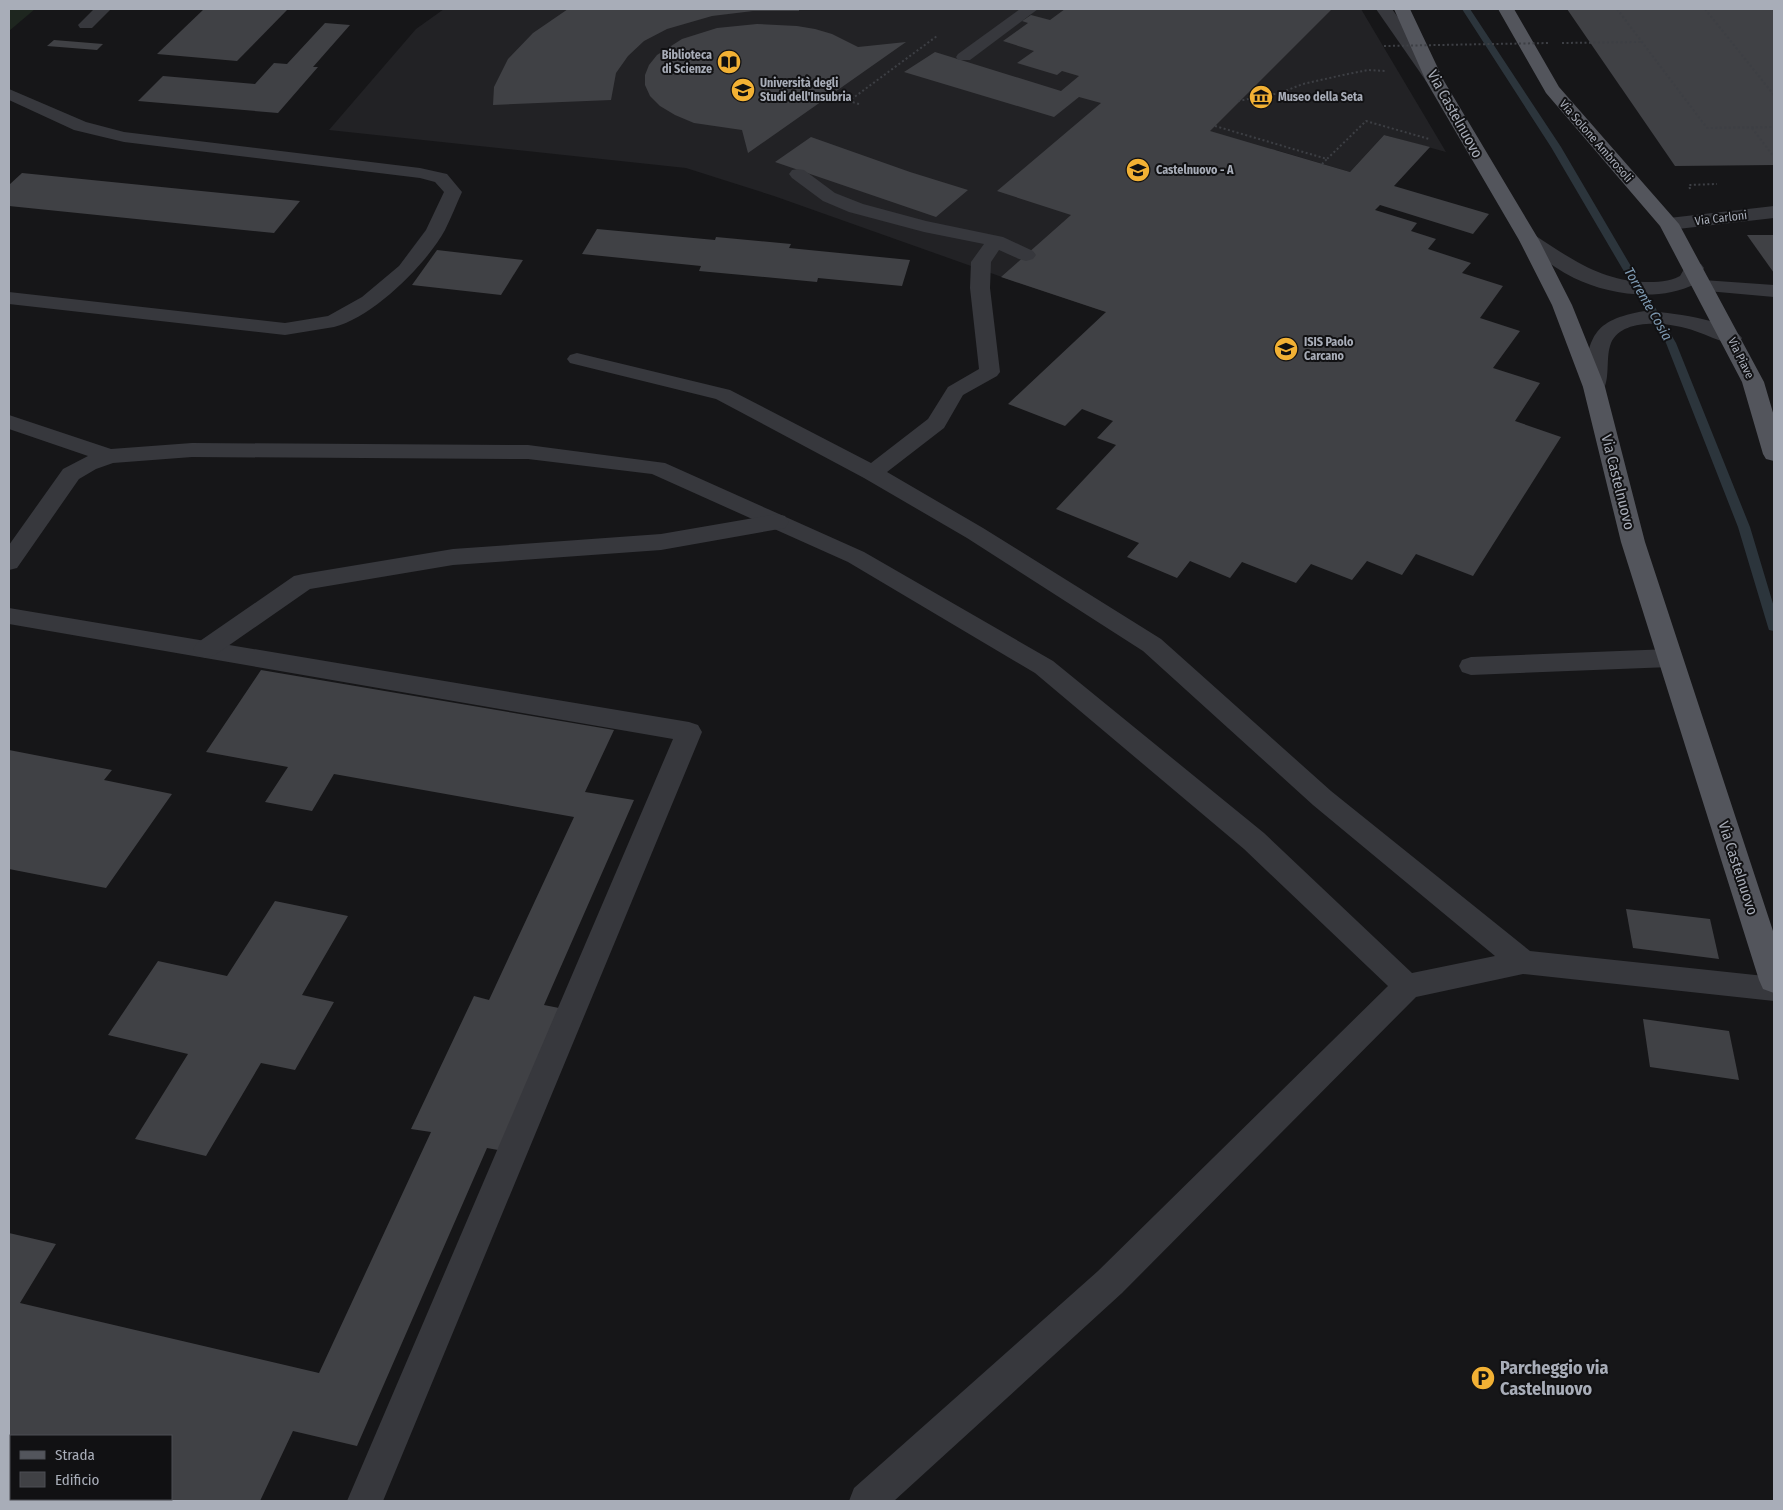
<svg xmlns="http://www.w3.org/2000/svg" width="1783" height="1510" font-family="'Fira Sans Condensed',sans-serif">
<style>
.built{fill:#222225}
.green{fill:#1e261f}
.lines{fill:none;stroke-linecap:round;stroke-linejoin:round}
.stream{fill:#2c353c;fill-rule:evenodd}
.building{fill:#404145}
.path{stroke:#3d3f44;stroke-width:2;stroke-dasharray:2 2.5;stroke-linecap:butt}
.service{fill:#37383d;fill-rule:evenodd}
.pedestrian{fill:#37383d;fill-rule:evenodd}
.minor{fill:#37383d;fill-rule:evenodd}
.tertiary{fill:#37383d;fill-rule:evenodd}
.primary{fill:#53555c;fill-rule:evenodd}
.path-bridge{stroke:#3d3f44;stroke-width:2;stroke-dasharray:2 2.5;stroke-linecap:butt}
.labels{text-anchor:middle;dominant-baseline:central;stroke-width:4;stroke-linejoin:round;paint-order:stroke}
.far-poi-label{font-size:12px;font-weight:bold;fill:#a8adb8;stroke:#111113;text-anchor:start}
.far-street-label{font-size:12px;fill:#a8adb8;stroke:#111113}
.far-water-label{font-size:14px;font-style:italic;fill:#7f9bb3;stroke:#111113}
.street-label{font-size:15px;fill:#a8adb8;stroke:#111113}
.near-poi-label{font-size:18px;font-weight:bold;fill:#a8adb8;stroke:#111113;text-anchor:start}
</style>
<rect width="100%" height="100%" fill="#161618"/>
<!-- built -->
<polygon class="built" points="444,9 1361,9 1446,152 1384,135 1350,172 1276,150 1106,312 1019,283 774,196 686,168 329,130 416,29"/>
<!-- green -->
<polygon class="green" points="9,9 35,9 9,31"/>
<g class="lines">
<!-- stream -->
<polygon class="stream" points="1462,9 1470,9 1561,147 1676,343 1750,527 1774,607 1774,631 1769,630 1768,627 1738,527 1666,343 1551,147"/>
</g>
<!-- building -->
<g class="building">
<polygon points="204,9 288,9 237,61 157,54"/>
<polygon points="568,9 799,9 799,11 753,11 712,16 667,29 644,41 628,56 616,73 611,100 493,105 494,87 508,59 533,33"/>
<polygon points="1065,9 1332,9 1210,131 1350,172 1384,135 1430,147 1394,186 1489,214 1473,234 1380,205 1375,210 1417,223 1411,231 1436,239 1428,249 1471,263 1462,273 1503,286 1480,318 1520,331 1493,368 1540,383 1515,421 1561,437 1473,576 1416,554 1402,575 1367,561 1352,580 1311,564 1296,583 1242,562 1230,578 1190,561 1177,578 1127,557 1139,543 1056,509 1116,445 1097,438 1113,421 1082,409 1065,426 1008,404 1106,312 1001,277 1071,215 997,191 1101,103 1079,97 1054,117 904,72 935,52 1061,91 1079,76 1062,71 1057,75 1017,63 1034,51 1003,41 1028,23 1022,21 1031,15 1050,20"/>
<polygon points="1567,9 1774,9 1774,165 1675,166"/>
<polygon points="325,23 350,25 313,67 318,67 278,113 138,101 163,76 255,84 274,63 287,64"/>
<polygon points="757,24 797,26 815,29 832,34 858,47 906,42 748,153 742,130 694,123 675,115 660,106 650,96 645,85 645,75 649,65 657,55 682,39 717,28"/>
<polygon points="54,40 103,44 97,50 47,46"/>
<polygon points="811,137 910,172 968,190 936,217 775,162"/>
<polygon points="22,173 300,201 274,233 9,206 9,185"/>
<polygon points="597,229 715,240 716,237 791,244 789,248 910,260 902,286 818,278 817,282 699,271 701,266 582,254"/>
<polygon points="1747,235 1774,235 1774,273"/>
<polygon points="437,250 523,260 501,295 412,285"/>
<polygon points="261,670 614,730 585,792 634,800 544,1005 569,1010 509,1152 487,1148 357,1446 293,1431 260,1501 130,1501 123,1499 171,1499 171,1436 11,1436 11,1471 9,1471 9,1233 56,1244 20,1303 319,1373 431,1132 411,1129 474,996 489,1000 574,817 334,774 312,811 265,802 288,767 206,752"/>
<polygon points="9,750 112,770 104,780 172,794 106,888 9,869"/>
<polygon points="275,901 348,916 302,995 334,1002 295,1070 261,1063 206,1156 135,1139 188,1054 108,1035 158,961 227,976"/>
<polygon points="1626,909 1710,919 1719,959 1633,948"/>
<polygon points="1643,1019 1729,1031 1739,1080 1650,1067"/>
</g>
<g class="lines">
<!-- path -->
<g class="path">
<polyline points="1617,9 1707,128 1774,127"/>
<polyline points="1705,9 1774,95"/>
<polyline points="1562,43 1641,42"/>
<polyline points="831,95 849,101"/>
<polyline points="1238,101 1280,93 1303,84 1343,75 1368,70 1386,71"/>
<polyline points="859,104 849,101 937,36"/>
<polyline points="1215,126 1327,159 1366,121 1429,139"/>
<polyline points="1752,128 1774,157"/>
<polyline points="1322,164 1327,159"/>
<polyline points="1690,189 1689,185 1717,184"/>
</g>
<!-- service -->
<g class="service">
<polygon points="94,9 111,9 92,28 80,28 78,25"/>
<polygon points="1020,9 1038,9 970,60 958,60 956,57 958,54"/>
<path d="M9,89L86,122L124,132L420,168L447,174L462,192C456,205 451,218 445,230C425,266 373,317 334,327L285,335L9,304V292L285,323L328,316L362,297L399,266L426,230L444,192L435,182L420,178L124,142L74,130L9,100Z"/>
<polygon points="798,169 804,170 835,193 863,204 926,221 1003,237 1033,251 1036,255 1033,259 1026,261 1019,259 999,250 991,262 990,288 1000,372 997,376 963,395 944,428 887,472 983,528 1161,639 1331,791 1530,951 1774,977 1774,1001 1523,974 1416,997 1122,1293 894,1501 849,1501 854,1488 1098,1271 1388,986 1244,849 1035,673 848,562 652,474 528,459 192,457 113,463 96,469 79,479 17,568 9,570 9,545 63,469 88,456 9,429 9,415 111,449 192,443 528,445 665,463 864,552 1053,661 1264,833 1412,973 1495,956 1313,805 1143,651 967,538 864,478 716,399 570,363 567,359 570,355 577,353 730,390 871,463 928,419 948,387 979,369 970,288 971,262 984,244 924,232 849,212 823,201 792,178 789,174 792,170"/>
<polygon points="1703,280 1774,285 1774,297 1696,290 1693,286 1696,282"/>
<polygon points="9,608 689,722 698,725 702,732 383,1501 347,1501 673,739 9,624"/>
<polygon points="1670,649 1679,652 1682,658 1679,664 1670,667 1471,675 1462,672 1459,666 1462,660 1471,657"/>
</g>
<!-- pedestrian -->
<polygon class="pedestrian" points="777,514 785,516 789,522 785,528 661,550 453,565 310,589 215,655 206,658 197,655 193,649 197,643 294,576 303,574 453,549 661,534"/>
<!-- minor -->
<g class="minor">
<polygon points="1774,206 1774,218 1669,230 1662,228 1659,224 1662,220 1669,218"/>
<path d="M1529,234L1536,236C1571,259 1602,281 1645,282C1657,282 1669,282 1680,276L1687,264L1694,262L1701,264L1704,268L1695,284C1660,302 1609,295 1574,278C1556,269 1539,256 1522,244L1519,240L1522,236Z"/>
<path d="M1645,311C1667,312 1729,319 1742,338L1739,343L1731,344C1719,341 1707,335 1695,331C1673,323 1623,316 1611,343C1605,358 1611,379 1602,392L1594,394L1586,392L1583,387C1589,337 1591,320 1645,311Z"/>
</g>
<!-- tertiary -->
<polygon class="tertiary" points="1376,9 1392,9 1441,77 1438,81 1432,82 1426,81"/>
<!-- primary -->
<g class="primary">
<polygon points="1394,9 1410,9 1444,81 1539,240 1572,305 1605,387 1645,542 1774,934 1774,993 1763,989 1759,980 1621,542 1583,387 1552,305 1519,240 1426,81"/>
<polygon points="1498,9 1514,9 1559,87 1679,224 1764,382 1774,416 1774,461 1766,459 1763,454 1742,382 1660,226 1546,93"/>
</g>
<!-- path-bridge -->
<polyline class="path-bridge" points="1384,46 1549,43"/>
</g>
<!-- icons -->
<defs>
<g id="library-disc" transform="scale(1.25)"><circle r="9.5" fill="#f2b134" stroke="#111113"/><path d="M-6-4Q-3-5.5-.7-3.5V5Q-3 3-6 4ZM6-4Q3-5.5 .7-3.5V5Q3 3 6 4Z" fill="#111"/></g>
<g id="university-disc" transform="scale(1.25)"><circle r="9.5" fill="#f2b134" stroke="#111113"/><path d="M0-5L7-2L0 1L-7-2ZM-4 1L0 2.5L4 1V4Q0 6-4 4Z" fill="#111"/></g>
<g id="museum-disc" transform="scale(1.25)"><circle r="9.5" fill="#f2b134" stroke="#111113"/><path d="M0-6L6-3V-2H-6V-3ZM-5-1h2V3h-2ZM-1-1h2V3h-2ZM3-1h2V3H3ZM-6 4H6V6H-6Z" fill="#111"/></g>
<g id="school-disc" transform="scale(1.25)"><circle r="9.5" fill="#f2b134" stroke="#111113"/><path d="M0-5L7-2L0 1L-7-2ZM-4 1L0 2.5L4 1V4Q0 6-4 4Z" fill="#111"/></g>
<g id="parking-disc" transform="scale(1.25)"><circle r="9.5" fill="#f2b134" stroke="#111113"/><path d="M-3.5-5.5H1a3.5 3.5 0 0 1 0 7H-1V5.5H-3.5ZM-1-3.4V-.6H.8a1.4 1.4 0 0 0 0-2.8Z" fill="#111"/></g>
</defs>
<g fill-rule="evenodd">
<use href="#library-disc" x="729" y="62"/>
<use href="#university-disc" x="743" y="90"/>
<use href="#museum-disc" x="1261" y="97"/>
<use href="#university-disc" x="1138" y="170"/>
<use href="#school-disc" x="1286" y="349"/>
<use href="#parking-disc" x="1483" y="1378"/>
</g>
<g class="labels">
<!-- far-poi labels -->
<g class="far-poi-label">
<text x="712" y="55" text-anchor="end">Biblioteca<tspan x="712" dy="14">di Scienze</tspan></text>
<text x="760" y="83">Università degli<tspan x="760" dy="14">Studi dell'Insubria</tspan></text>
<text x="1278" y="97">Museo della Seta</text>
<text x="1156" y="170">Castelnuovo - A</text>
<text x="1304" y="342">ISIS Paolo<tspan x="1304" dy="14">Carcano</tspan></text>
</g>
<!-- far-street labels -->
<g class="far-street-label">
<text transform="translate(1596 141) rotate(49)">Via Solone Ambrosoli</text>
<text transform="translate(1721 218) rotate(-7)">Via Carloni</text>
<text transform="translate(1741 358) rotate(64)">Via Piave</text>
</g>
<!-- far-water labels -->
<g class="far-water-label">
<text transform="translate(1648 304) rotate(60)">Torrente Cosia</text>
</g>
<!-- street labels -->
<g class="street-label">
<text transform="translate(1455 114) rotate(61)">Via Castelnuovo</text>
<text transform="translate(1618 482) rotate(76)">Via Castelnuovo</text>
<text transform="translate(1738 868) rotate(72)">Via Castelnuovo</text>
</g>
<!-- near-poi labels -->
<g class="near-poi-label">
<text x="1500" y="1368">Parcheggio via<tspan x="1500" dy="21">Castelnuovo</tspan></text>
</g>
</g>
<!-- border -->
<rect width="1783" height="1510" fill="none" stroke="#a8adb8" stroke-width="20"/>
<!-- legend -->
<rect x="10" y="1435" width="162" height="65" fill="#111113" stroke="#4d4f55"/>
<rect x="20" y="1451" width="25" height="8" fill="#53555c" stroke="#4d4f55"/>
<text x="55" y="1460" font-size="15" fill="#a8adb8">Strada</text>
<rect x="20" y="1472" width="25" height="15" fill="#404145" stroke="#4d4f55"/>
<text x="55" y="1485" font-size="15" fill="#a8adb8">Edificio</text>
</svg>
